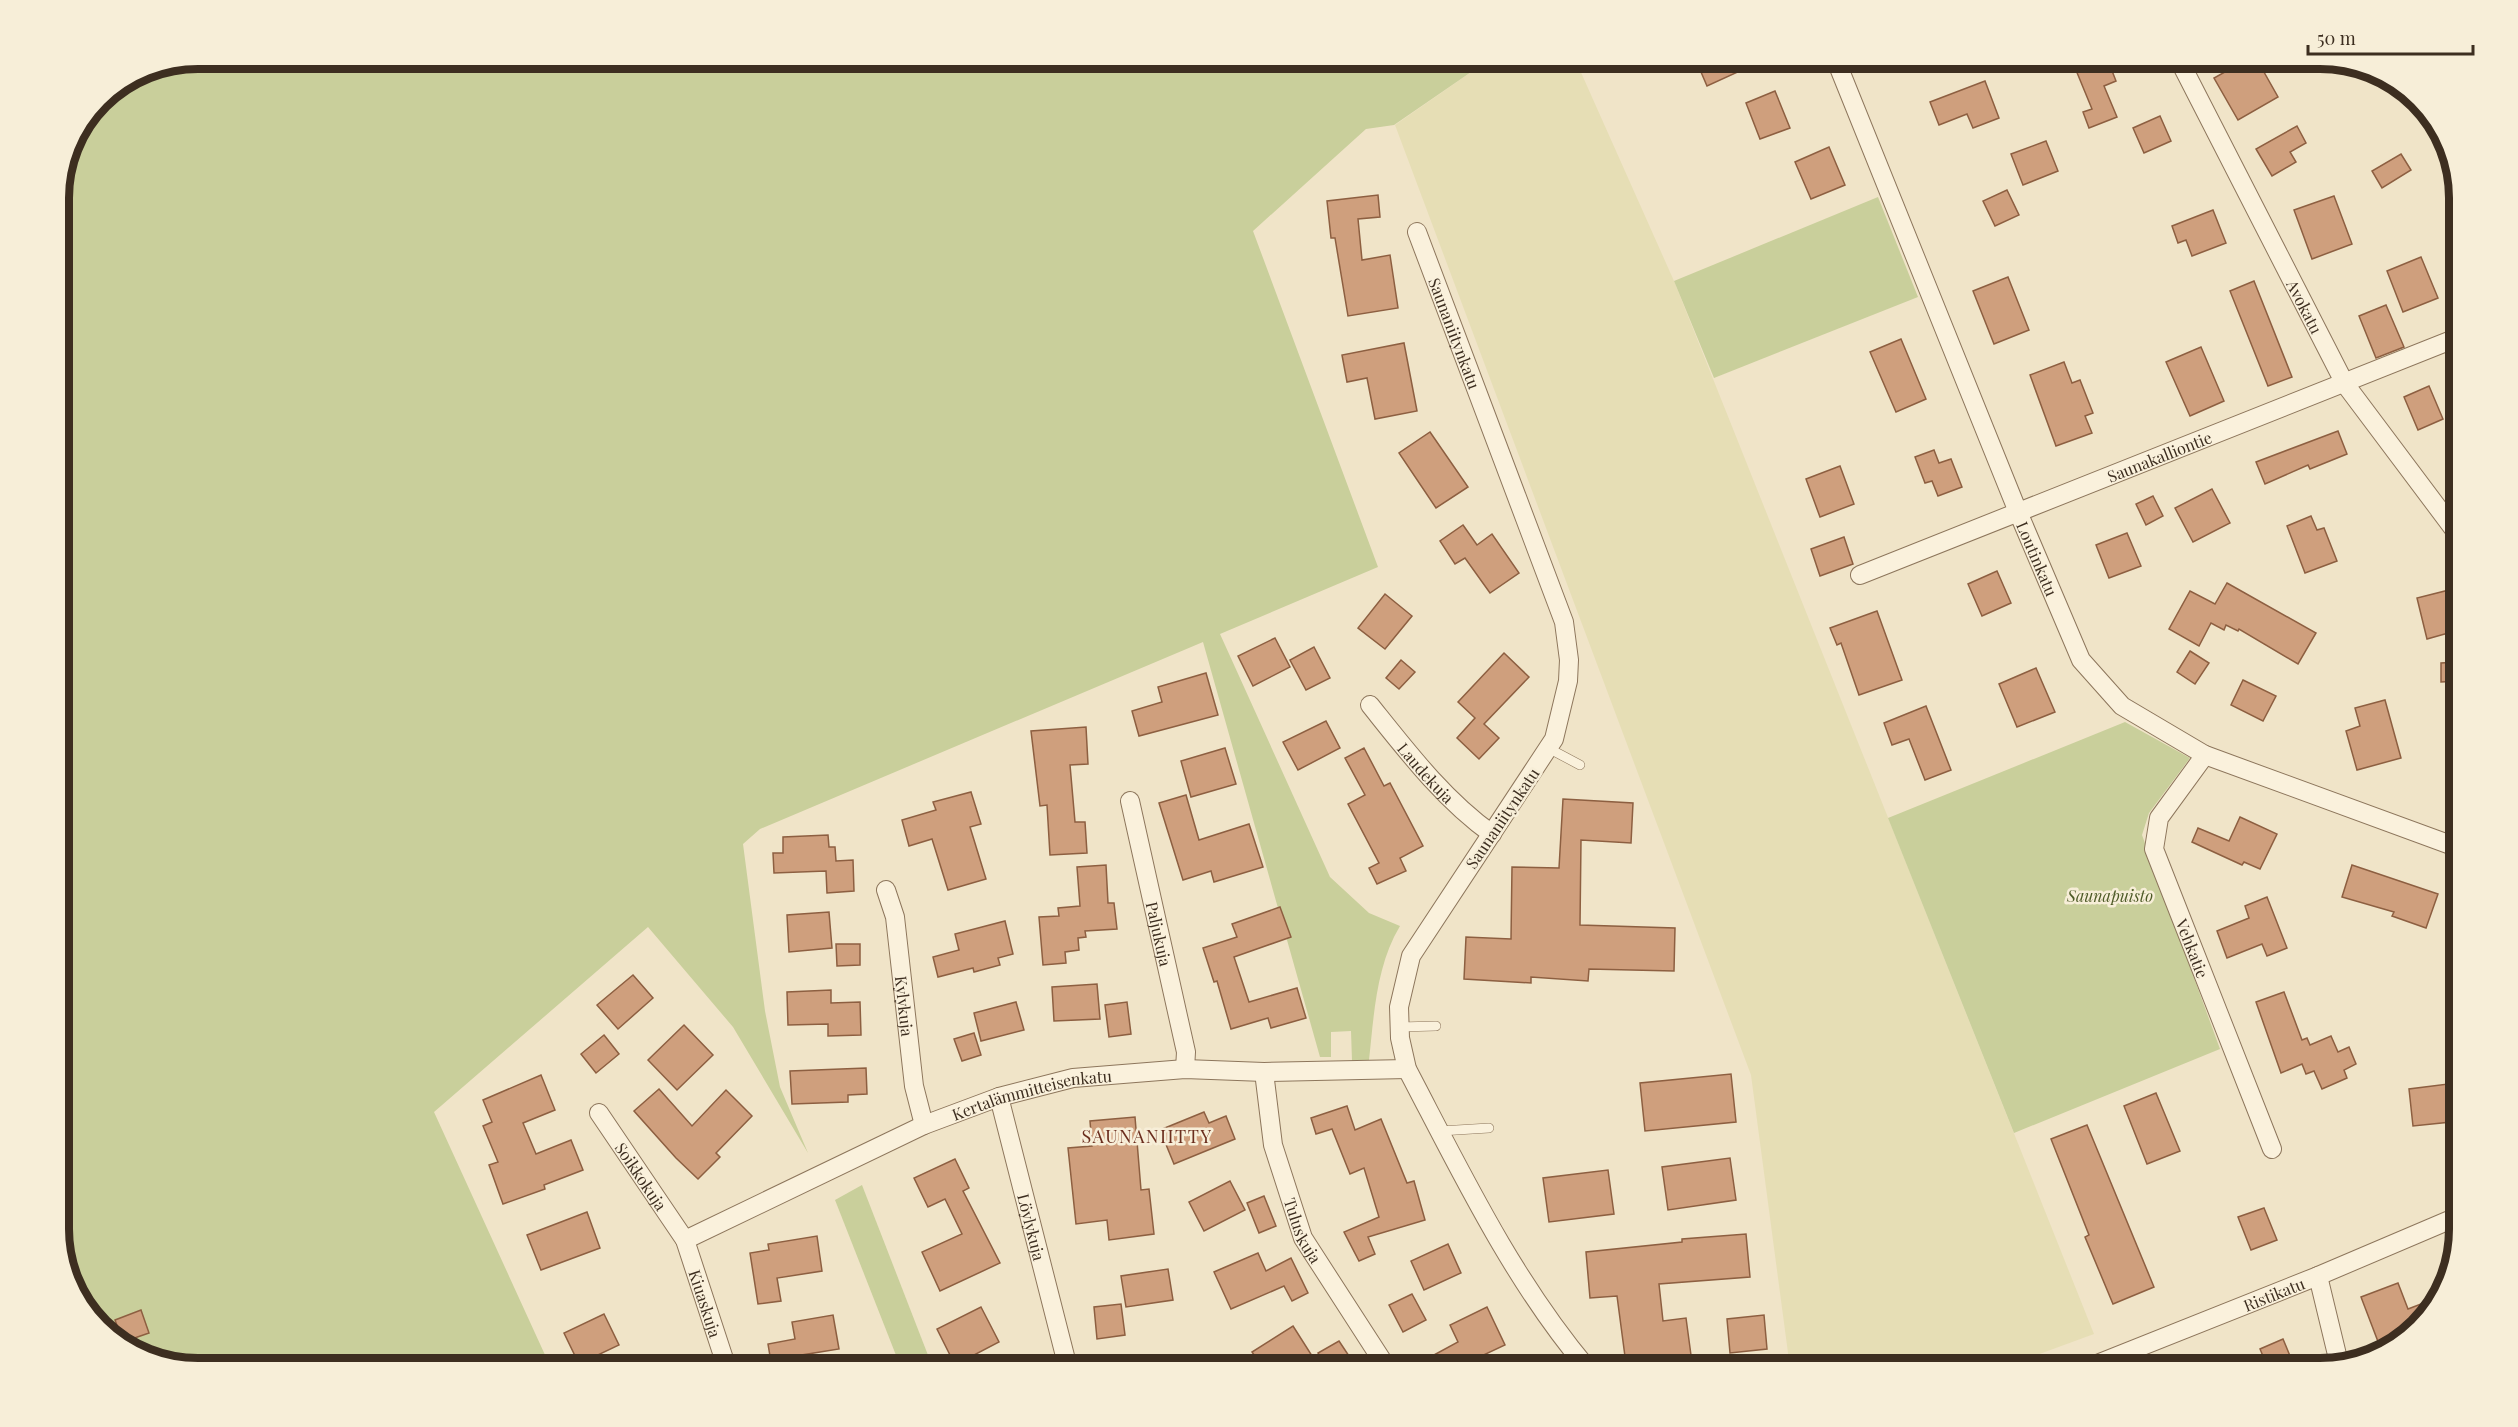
<svg xmlns="http://www.w3.org/2000/svg" width="2518" height="1427" font-family="'Playfair Display',serif">
<style>
.farmland{fill:#e6deb5}
.green{fill:#c9cf9b}
.building{fill:#cf9f7d;stroke:#8d5f41;stroke-width:1.5}
.lines{fill:none;stroke-linecap:round;stroke-linejoin:round}
.lane-casing{stroke:#8d765c;stroke-width:10}
.street-casing{stroke:#8d765c;stroke-width:20}
.lane{stroke:#faf1dc;stroke-width:9}
.street{stroke:#faf1dc;stroke-width:18}
.labels{text-anchor:middle;dominant-baseline:central;stroke-width:5;stroke-linejoin:round;paint-order:stroke}
.street-label{font-size:16px;fill:#3d2e20;stroke:#f7eed8}
.park-label{font-size:16px;font-style:italic;fill:#4d5a26;stroke:#f7eed8}
.neighbourhood-label{font-size:18px;letter-spacing:1.5px;fill:#6b2e1e;stroke:#f7eed8}
.rim{fill:none;stroke:#3d2e20;stroke-width:8}
</style>
<rect width="100%" height="100%" fill="#f0e4c8"/>
<!-- farmland -->
<polygon class="farmland" points="1490,59 1575,59 1674,281 2094,1334 2001,1368 1790,1368 1751,1075 1395,125"/>
<!-- green -->
<g class="green">
<path d="M198,58L1490,59L1394,125L1366,129L1253,231L1378,567L1220,634L1330,877L1369,913L1400,926C1376,966 1374,1015 1369,1060L1352,1061L1351,1031L1331,1032V1057H1320L1203,642L760,829L743,844L765,1011L780,1087L808,1153L733,1027L648,927L434,1112L551,1368H198L128,1350L77,1299L59,1238V189L69,144L100,99L145,69Z"/>
<polygon points="1878,197 1918,297 1714,378 1674,281"/>
<polygon points="2125,722 2190,758 2149,813 2142,835 2220,1049 2014,1133 1888,818"/>
<polygon points="862,1185 933,1368 901,1368 835,1200"/>
</g>
<!-- building -->
<g class="building">
<polygon points="1695,58 1734,58 1740,71 1707,86"/>
<polygon points="2071,58 2107,58 2116,81 2104,86 2117,117 2089,128 2083,112 2092,109"/>
<polygon points="2250,58 2256,58 2278,97 2238,120 2214,78"/>
<polygon points="1985,81 1999,118 1973,128 1967,114 1939,125 1930,102"/>
<polygon points="1775,91 1790,128 1760,139 1746,103"/>
<polygon points="2160,116 2171,141 2144,153 2133,128"/>
<polygon points="2297,126 2306,143 2290,152 2296,162 2272,176 2256,149"/>
<polygon points="2046,141 2058,171 2023,185 2011,154"/>
<polygon points="1829,147 1845,185 1811,199 1795,162"/>
<polygon points="2401,154 2411,170 2382,188 2372,171"/>
<polygon points="2007,190 2019,215 1995,226 1983,201"/>
<polygon points="1378,195 1380,217 1358,219 1362,260 1390,255 1398,308 1348,316 1335,238 1331,238 1327,201"/>
<polygon points="2334,196 2352,244 2312,259 2294,210"/>
<polygon points="2213,210 2226,243 2192,256 2186,240 2178,243 2172,226"/>
<polygon points="2421,257 2438,298 2403,312 2387,271"/>
<polygon points="2008,277 2029,330 1994,344 1973,291"/>
<polygon points="2254,281 2292,377 2268,386 2230,291"/>
<polygon points="2386,305 2404,347 2376,358 2359,316"/>
<polygon points="1901,339 1926,399 1896,412 1870,352"/>
<polygon points="1404,343 1417,411 1375,419 1367,378 1347,382 1342,355"/>
<polygon points="2201,347 2224,401 2190,416 2166,362"/>
<polygon points="2064,362 2072,383 2080,380 2093,413 2085,416 2092,433 2056,446 2030,375"/>
<polygon points="2429,386 2443,419 2418,430 2404,397"/>
<polygon points="2338,431 2347,454 2310,469 2308,465 2265,484 2256,462"/>
<polygon points="1430,432 1468,487 1436,508 1399,453"/>
<polygon points="1934,450 1939,463 1951,459 1962,487 1938,496 1932,481 1925,483 1915,457"/>
<polygon points="1840,466 1854,504 1820,517 1806,479"/>
<polygon points="2212,489 2230,523 2193,542 2175,508"/>
<polygon points="2153,496 2163,516 2146,525 2136,504"/>
<polygon points="2311,516 2317,530 2324,528 2337,561 2305,573 2287,526"/>
<polygon points="1463,525 1477,545 1492,534 1519,573 1490,593 1465,558 1455,564 1440,541"/>
<polygon points="2127,533 2141,566 2109,578 2096,545"/>
<polygon points="1844,537 1853,564 1820,576 1811,549"/>
<polygon points="1997,571 2011,603 1982,616 1968,584"/>
<polygon points="2227,583 2316,633 2298,664 2239,629 2238,631 2226,625 2224,630 2211,623 2199,646 2169,629 2190,591 2215,604"/>
<polygon points="2449,590 2459,630 2427,639 2417,598"/>
<polygon points="1385,594 1412,616 1385,649 1358,628"/>
<polygon points="1877,611 1902,680 1859,695 1841,643 1837,645 1830,628"/>
<polygon points="1275,638 1290,667 1253,686 1238,656"/>
<polygon points="1314,647 1330,678 1306,690 1290,660"/>
<polygon points="2190,651 2209,663 2195,684 2177,672"/>
<polygon points="1504,653 1529,677 1484,724 1499,738 1479,759 1457,738 1475,718 1458,702"/>
<polygon points="1401,660 1415,672 1399,689 1386,678"/>
<polygon points="2459,662 2459,681 2441,682 2441,663"/>
<polygon points="2036,668 2055,712 2017,727 1999,684"/>
<polygon points="1206,673 1218,715 1139,736 1132,711 1162,702 1158,687"/>
<polygon points="2243,680 2276,696 2263,721 2231,705"/>
<polygon points="2385,700 2401,758 2357,770 2346,731 2360,726 2355,708"/>
<polygon points="1926,706 1951,770 1925,780 1909,739 1892,745 1884,723"/>
<polygon points="1326,721 1340,748 1298,770 1283,742"/>
<polygon points="1086,727 1088,764 1070,765 1075,822 1085,822 1087,853 1050,855 1047,805 1040,806 1031,731"/>
<polygon points="1225,748 1236,784 1191,797 1181,761"/>
<polygon points="1364,748 1384,786 1390,783 1423,846 1400,858 1406,871 1377,884 1369,868 1379,863 1348,804 1365,795 1345,758"/>
<polygon points="971,792 981,824 970,827 986,879 948,890 932,839 909,846 902,820 936,810 933,802"/>
<polygon points="1186,795 1199,840 1249,824 1263,867 1214,882 1211,871 1183,880 1159,803"/>
<polygon points="1563,799 1633,803 1631,843 1581,840 1580,925 1675,928 1674,971 1589,969 1588,981 1531,977 1531,983 1464,979 1466,937 1511,939 1512,867 1559,868"/>
<polygon points="2240,817 2277,834 2260,869 2244,862 2242,865 2192,842 2198,828 2229,841"/>
<polygon points="828,835 829,847 835,847 836,861 853,860 854,891 827,893 826,871 774,873 773,853 783,853 783,837"/>
<polygon points="1106,865 1108,903 1114,903 1117,929 1085,931 1086,937 1078,938 1079,950 1065,952 1066,963 1043,965 1039,917 1059,916 1058,908 1080,906 1077,867"/>
<polygon points="2352,865 2438,894 2426,928 2392,916 2394,912 2342,897"/>
<polygon points="2267,897 2287,948 2267,956 2262,944 2227,958 2217,931 2249,918 2245,906"/>
<polygon points="1280,907 1291,937 1234,957 1249,1002 1297,988 1306,1018 1271,1028 1268,1018 1231,1029 1217,981 1214,982 1203,948 1237,937 1232,924"/>
<polygon points="829,912 832,948 789,952 787,915"/>
<polygon points="1005,921 1013,954 998,958 1000,965 974,972 973,968 938,977 933,957 959,950 955,934"/>
<polygon points="836,944 860,944 860,965 837,966"/>
<polygon points="633,975 653,998 618,1029 597,1005"/>
<polygon points="1097,984 1100,1019 1054,1021 1052,987"/>
<polygon points="831,990 831,1003 860,1002 861,1035 828,1036 828,1024 788,1025 787,992"/>
<polygon points="2284,992 2302,1040 2307,1038 2310,1045 2331,1036 2338,1052 2349,1047 2356,1064 2344,1070 2347,1078 2322,1089 2314,1071 2306,1074 2302,1064 2281,1073 2256,1002"/>
<polygon points="1016,1002 1024,1030 981,1041 974,1013"/>
<polygon points="1127,1002 1131,1034 1109,1037 1105,1005"/>
<polygon points="684,1025 713,1055 677,1090 648,1060"/>
<polygon points="974,1033 981,1055 962,1061 954,1039"/>
<polygon points="604,1035 619,1054 596,1073 581,1054"/>
<polygon points="866,1068 867,1094 848,1095 848,1102 792,1104 790,1071"/>
<polygon points="1731,1074 1736,1122 1645,1131 1640,1083"/>
<polygon points="541,1075 555,1110 523,1123 536,1154 571,1140 583,1170 544,1185 545,1189 503,1204 489,1165 498,1162 483,1126 492,1122 483,1100"/>
<polygon points="2448,1084 2451,1122 2413,1126 2409,1089"/>
<polygon points="659,1089 692,1126 726,1090 752,1116 716,1153 720,1157 698,1179 676,1158 634,1111"/>
<polygon points="2156,1093 2180,1151 2147,1164 2124,1106"/>
<polygon points="1347,1106 1355,1130 1381,1119 1407,1183 1414,1181 1425,1220 1368,1237 1375,1254 1359,1261 1344,1232 1379,1217 1364,1168 1350,1174 1332,1129 1316,1134 1311,1118"/>
<polygon points="1204,1112 1209,1123 1226,1116 1235,1139 1174,1164 1160,1130"/>
<polygon points="1135,1117 1141,1190 1149,1189 1154,1234 1109,1240 1107,1220 1076,1224 1068,1148 1092,1146 1090,1121"/>
<polygon points="2087,1125 2154,1287 2113,1304 2085,1237 2089,1235 2051,1139"/>
<polygon points="1730,1158 1736,1200 1668,1210 1662,1167"/>
<polygon points="955,1159 969,1188 963,1191 1000,1263 940,1291 922,1252 962,1234 945,1199 928,1207 914,1178"/>
<polygon points="1608,1170 1614,1214 1549,1222 1543,1178"/>
<polygon points="1230,1181 1245,1210 1204,1231 1189,1202"/>
<polygon points="1264,1196 1276,1226 1259,1233 1247,1203"/>
<polygon points="2264,1208 2277,1240 2251,1250 2238,1217"/>
<polygon points="587,1212 600,1248 541,1270 527,1235"/>
<polygon points="1746,1234 1750,1277 1659,1284 1663,1321 1686,1318 1691,1355 1626,1364 1617,1296 1590,1298 1586,1252 1682,1242 1682,1239"/>
<polygon points="817,1236 822,1271 777,1278 781,1301 758,1304 750,1253 769,1250 768,1244"/>
<polygon points="1448,1244 1461,1273 1424,1290 1411,1261"/>
<polygon points="1258,1253 1266,1271 1291,1258 1308,1293 1292,1301 1284,1286 1231,1309 1214,1272"/>
<polygon points="1168,1269 1173,1300 1126,1307 1121,1276"/>
<polygon points="2398,1283 2408,1309 2442,1296 2390,1350 2382,1352 2361,1297"/>
<polygon points="1412,1294 1426,1320 1403,1332 1389,1305"/>
<polygon points="1121,1304 1125,1335 1097,1339 1094,1307"/>
<polygon points="981,1307 999,1342 955,1365 937,1329"/>
<polygon points="1487,1307 1505,1345 1456,1368 1410,1368 1458,1342 1450,1325"/>
<polygon points="141,1310 149,1333 123,1342 115,1320"/>
<polygon points="604,1314 619,1345 579,1364 564,1333"/>
<polygon points="833,1315 839,1349 802,1355 803,1366 772,1368 768,1344 795,1339 792,1322"/>
<polygon points="1764,1315 1767,1349 1730,1353 1727,1319"/>
<polygon points="1293,1326 1314,1359 1299,1368 1263,1368 1252,1352"/>
<polygon points="2283,1339 2295,1368 2268,1368 2260,1349"/>
<polygon points="1339,1341 1353,1362 1343,1368 1328,1368 1318,1353"/>
</g>
<g class="lines">
<!-- lane casing -->
<g class="lane-casing">
<g id="lane">
<polyline points="1548,748 1580,765"/>
<polyline points="1400,1027 1436,1026"/>
<polyline points="1440,1131 1489,1128"/>
</g>
</g>
<!-- street casing -->
<g class="street-casing">
<g id="street">
<path id="s1" d="M1835,58L2018,512L2081,660L2122,706L2205,755L2459,848"/>
<path id="s2" d="M2178,58L2345,384L2459,536"/>
<path id="s3" d="M1417,232L1564,622L1569,660L1568,681L1554,739L1411,956L1399,1007L1400,1038L1407,1069C1461,1172 1512,1279 1587,1368"/>
<path id="s4" d="M1860,575L2459,337"/>
<path id="s5" d="M1370,705C1406,750 1444,800 1492,834"/>
<path id="s6" d="M2205,755L2159,818L2154,849L2272,1149"/>
<path id="s7" d="M1130,801L1186,1052L1185,1069"/>
<path id="s8" d="M886,890L895,917L914,1086L924,1125"/>
<path id="s9" d="M1264,1072L1273,1145L1303,1238L1387,1368"/>
<path id="s10" d="M999,1097L1065,1356"/>
<path id="s11" d="M599,1113L685,1240L727,1368"/>
<path id="s12" d="M685,1240L924,1125L999,1097L1073,1078L1185,1069L1264,1072L1407,1069"/>
<polyline points="2318,1276 2339,1363"/>
<path id="s13" d="M2087,1368L2318,1276L2459,1216"/>
</g>
</g>
<!-- lane -->
<use href="#lane" class="lane"/>
<!-- street -->
<use href="#street" class="street"/>
</g>
<g class="labels">
<!-- street labels -->
<g class="street-label">
<text stroke="none"><textPath href="#s2" startOffset="279">Avokatu</textPath></text>
<text stroke="none"><textPath href="#s3" startOffset="108">Saunaniitynkatu</textPath></text>
<text stroke="none"><textPath href="#s4" startOffset="322">Saunakalliontie</textPath></text>
<text stroke="none"><textPath href="#s1" startOffset="540">Loutinkatu</textPath></text>
<text stroke="none"><textPath href="#s5" startOffset="88">Laudekuja</textPath></text>
<text transform="translate(1502 818) rotate(-56)">Saunaniitynkatu</text>
<text stroke="none"><textPath href="#s7" startOffset="136">Paljukuja</textPath></text>
<text stroke="none"><textPath href="#s6" startOffset="216">Vehkatie</textPath></text>
<text stroke="none"><textPath href="#s8" startOffset="118">Kylykuja</textPath></text>
<text stroke="none"><textPath href="#s12" startOffset="378">Kertalämmitteisenkatu</textPath></text>
<text stroke="none"><textPath href="#s11" startOffset="76">Soikkokuja</textPath></text>
<text stroke="none"><textPath href="#s10" startOffset="134">Löylykuja</textPath></text>
<text stroke="none"><textPath href="#s9" startOffset="164">Tuluskuja</textPath></text>
<text stroke="none"><textPath href="#s13" startOffset="201">Ristikatu</textPath></text>
<text stroke="none"><textPath href="#s11" startOffset="220">Kiuaskuja</textPath></text>
</g>
<!-- park labels -->
<g class="park-label">
<text x="2110" y="895">Saunapuisto</text>
</g>
<!-- neighbourhood labels -->
<g class="neighbourhood-label">
<text x="1147" y="1136">SAUNANIITTY</text>
</g>
</g>
<!-- crop -->
<path d="M0 0H2518V1427H0ZM198 69H2320A129 129 0 0 1 2449 198V1229A129 129 0 0 1 2320 1358H198A129 129 0 0 1 69 1229V198A129 129 0 0 1 198 69Z" fill="#f7eed8" fill-rule="evenodd"/>
<path class="rim" d="M198 69H2320A129 129 0 0 1 2449 198V1229A129 129 0 0 1 2320 1358H198A129 129 0 0 1 69 1229V198A129 129 0 0 1 198 69Z"/>
<!-- scale -->
<path d="M2308 45v9h165v-9" fill="none" stroke="#3d2e20" stroke-width="3"/>
<text x="2317" y="45" font-size="18" fill="#3d2e20" stroke="#f7eed8" stroke-width="4.5" paint-order="stroke">50 m</text>
</svg>
